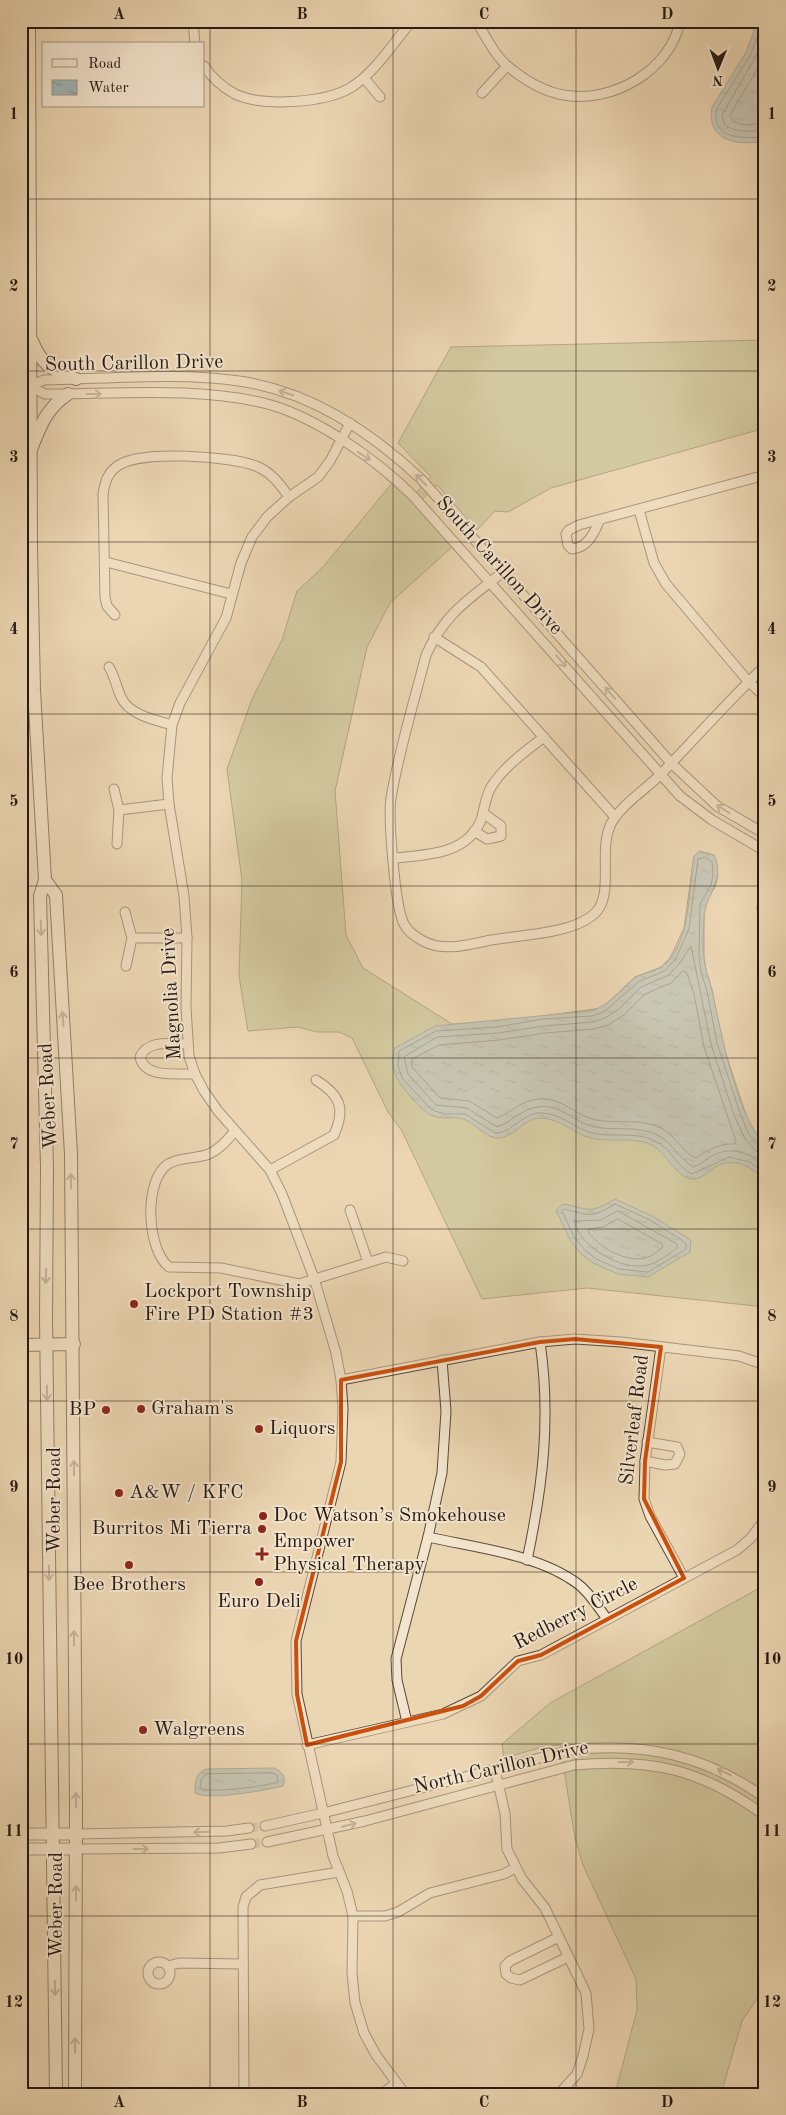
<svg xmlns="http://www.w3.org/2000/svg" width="786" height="2115" font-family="'Old Standard TT',serif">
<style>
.grass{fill:#b8bd8c;stroke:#706b50}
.water{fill:url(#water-ripples);stroke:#6f7776}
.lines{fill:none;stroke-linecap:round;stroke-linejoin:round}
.shore{stroke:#636866;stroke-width:1}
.minor-tunnel{stroke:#c4b092;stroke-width:9;stroke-dasharray:9 4.5;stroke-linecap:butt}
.minor-casing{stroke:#59483b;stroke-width:11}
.tertiary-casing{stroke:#59483b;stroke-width:13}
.secondary-casing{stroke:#281913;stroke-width:14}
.minor{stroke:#f2e4cd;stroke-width:9}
.tertiary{stroke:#f2e4cd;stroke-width:11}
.secondary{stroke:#f2e4cd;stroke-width:12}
.oneway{stroke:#978979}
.marked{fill:none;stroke:#cb4f0d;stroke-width:4;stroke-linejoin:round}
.grid{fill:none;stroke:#281913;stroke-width:1;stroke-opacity:0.55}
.poi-dot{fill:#8f2418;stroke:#f2e4cd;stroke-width:2}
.labels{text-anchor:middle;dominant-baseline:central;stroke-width:4;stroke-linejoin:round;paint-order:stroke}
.street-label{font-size:20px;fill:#281913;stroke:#f2e4cd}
.poi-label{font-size:20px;fill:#281913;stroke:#f2e4cd;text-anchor:start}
.neatline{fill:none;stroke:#281913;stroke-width:2}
.grid-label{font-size:16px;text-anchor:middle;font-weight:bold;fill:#281913}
</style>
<defs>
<pattern id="water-ripples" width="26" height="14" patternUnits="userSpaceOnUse" patternTransform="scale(1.25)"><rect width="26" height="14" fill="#9eb6b8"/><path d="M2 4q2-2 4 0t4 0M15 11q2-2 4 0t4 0" fill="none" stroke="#819394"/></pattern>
</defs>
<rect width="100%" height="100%" fill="#ebd6b2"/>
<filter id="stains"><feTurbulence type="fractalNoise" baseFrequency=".004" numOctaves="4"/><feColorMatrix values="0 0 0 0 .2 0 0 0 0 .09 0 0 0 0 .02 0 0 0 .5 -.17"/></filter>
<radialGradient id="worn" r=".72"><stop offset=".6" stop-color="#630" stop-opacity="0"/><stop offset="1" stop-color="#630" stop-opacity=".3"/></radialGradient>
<!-- grass -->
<g class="grass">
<polygon points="765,340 765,428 551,488 508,512 495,511 477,530 437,485 416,505 452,547 390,603 367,647 335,791 346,935 363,968 452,1024 496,1022 602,1008 635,977 661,967 670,958 684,928 694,856 699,851 714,855 718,876 715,887 705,904 704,918 704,957 706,971 712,989 722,1042 745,1112 753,1132 765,1145 765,1307 587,1288 482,1299 402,1131 388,1112 352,1038 339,1032 317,1032 298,1027 248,1031 239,976 242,880 227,769 252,699 282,640 297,591 323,567 393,482 410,499 431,477 398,443 451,347"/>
<polygon points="765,1585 765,1987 742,2021 721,2094 615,2094 637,2010 636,1979 583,1865 575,1838 560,1745 543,1747 504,1758 502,1744 550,1703"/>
</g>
<!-- water -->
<g class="water">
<path d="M755,21H765V141C738,146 706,142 712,107L746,52L753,34Z"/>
<path d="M699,851L714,855C726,878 706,894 704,916C704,930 702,945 704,958C705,970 710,980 712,991C722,1035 735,1112 765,1145V1188C759,1167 736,1157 717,1166C709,1170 701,1181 690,1179C672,1174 666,1147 644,1142C627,1138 608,1142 591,1138C574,1134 561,1119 542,1118C524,1117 515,1137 499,1138C486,1139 474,1122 463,1119C453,1116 443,1120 433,1116C422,1112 399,1085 395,1074C392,1066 392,1057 395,1048L435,1026L591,1011C610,1005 619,991 633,979C641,973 653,973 661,967C692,946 688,888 694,856Z"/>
<path d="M615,1199L652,1216L686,1237L691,1241L690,1252L648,1277L618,1274L593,1263L580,1253L570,1240L556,1210L563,1204C592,1209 587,1215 615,1199Z"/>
<path d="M274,1768C281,1771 287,1777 283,1786C267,1790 208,1801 195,1793C195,1781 195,1774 206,1769Z"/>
<polygon points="21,1956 26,2019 24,2094 21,2094"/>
</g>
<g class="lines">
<!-- shore -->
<g class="shore">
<path d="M759,21L758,35L751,54L717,108C710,141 743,138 765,137"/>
<path d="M765,32L756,56L722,115L724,124C737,134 750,131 765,130"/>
<polyline points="765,56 730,115 733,121 744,125 765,123"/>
<path d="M683,971L687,973L694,994L704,1047L736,1141L735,1144C719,1143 708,1150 696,1158C684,1154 675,1135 661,1128C641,1118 618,1124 596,1120C576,1116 562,1097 539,1099C522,1100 512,1112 497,1118L469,1101L440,1098L412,1067V1059L439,1045L499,1040L545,1033L594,1029L608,1025L624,1015L645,994L671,983Z"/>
<path d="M765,1147L760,1146L749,1135L740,1113L717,1043L707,991L701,972L699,957L700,904L711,885L713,875L712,862L705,857L698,859L689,929L675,960L664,971L638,982L604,1012L592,1016L543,1019L497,1027L436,1031L399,1051L398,1066L402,1078L429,1107L434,1111L446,1114H465L495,1133C512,1134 523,1111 543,1113C562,1114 574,1128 592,1133C612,1138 636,1131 655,1141C671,1148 677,1167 692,1174L729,1157L750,1162L765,1175"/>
<path d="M765,1154L757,1152L745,1139L734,1115L711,1044L691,946L679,964L669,975L641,987L618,1010L605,1018L593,1022L544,1026L498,1033L437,1037L404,1057L408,1074L436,1105L467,1108L497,1127C512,1122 521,1109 538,1107C560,1103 575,1123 595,1127C616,1131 640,1125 659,1136C673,1144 680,1159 693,1167C700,1165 704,1161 710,1157C728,1146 749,1151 765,1165"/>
<path d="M615,1204L650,1220L683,1241L686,1244V1249L648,1272L619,1269L596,1259L584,1249L574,1237L562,1211L564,1209C590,1215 591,1219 615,1204Z"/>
<path d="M618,1211L677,1244V1248C670,1253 657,1263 648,1265C622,1272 579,1246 574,1221L600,1220Z"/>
<path d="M618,1219L662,1244L663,1247C658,1251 651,1257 645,1258C626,1263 599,1247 588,1232L589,1229L603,1227Z"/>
<path d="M272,1773L277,1775L278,1782C266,1786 208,1794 200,1788L201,1780L207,1774Z"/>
</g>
<!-- minor-tunnel -->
<g class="minor-tunnel">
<polyline points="249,1828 265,1826"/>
<polyline points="251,1844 267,1842"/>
</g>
<!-- minor casing -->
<g class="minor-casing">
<g id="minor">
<polyline points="193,21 195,44"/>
<path d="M476,21C486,36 495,57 510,68C525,80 545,92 564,95C612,104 671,70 680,21"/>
<path d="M204,66C212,78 222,87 235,94C262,107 324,103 350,88C375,73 393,43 412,21"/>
<polyline points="364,78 380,97"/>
<polyline points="482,93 507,66"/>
<path d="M29,386L44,380C106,379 179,372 239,381C310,391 370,431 421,479L671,763L717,806L765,834"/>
<path d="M29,386L45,394C115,394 203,386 271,405C319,419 378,461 413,496L680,796L712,820L765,851"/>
<polyline points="350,423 330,461 318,477 289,497 267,517 252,537 241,563 226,618 180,703 172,725 167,778 169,804 184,896 187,938 186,1007 189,1056 195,1074 204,1091 218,1111 270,1170 282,1194 314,1278 336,1353 341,1380 343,1408 341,1462 296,1641 297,1694 333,1856 347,1891 353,1916 352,1973 355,2003 364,2033 376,2055 405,2094"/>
<polyline points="639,510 654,563 666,584 748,681 765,697"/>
<path d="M599,521C594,534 587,548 572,549L568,545L566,534L569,530L579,525L765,475"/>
<polyline points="106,562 231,594"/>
<path d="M503,572C468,600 445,613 426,655C414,702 399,750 391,798C388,818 395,907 404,924C408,932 417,938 425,942C445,952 471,944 491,940C520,935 577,934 597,911C613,892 599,851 610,826C617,808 646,789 660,775C695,739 728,701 765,666"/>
<path d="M115,615L107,606L105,597L103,494C105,481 108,472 119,465C142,450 230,456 256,466C271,472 280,484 289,497"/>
<polyline points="434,637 481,667 615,817"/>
<path d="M109,667C115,677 116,686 121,697C129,715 155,720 172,725"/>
<polyline points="114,789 119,810 117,844"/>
<polyline points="119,810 169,804"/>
<polyline points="474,831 487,839 501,836 501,826 483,813"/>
<path d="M394,858C425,855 467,855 481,820C485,808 485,795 493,784C506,765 526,751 544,737"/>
<polyline points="765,892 762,907 765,938"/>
<polyline points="125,912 132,938 126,966"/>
<polyline points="132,938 187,938"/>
<path d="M188,1044C171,1044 148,1039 140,1057C145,1079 177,1073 195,1074"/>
<path d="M235,1131C227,1140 220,1149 209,1154C196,1159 180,1157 168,1164C143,1181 147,1250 169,1267L221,1268L299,1284L386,1257L403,1261"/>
<path d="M270,1170L334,1135C346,1108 340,1095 316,1080"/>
<polyline points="350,1210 368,1262"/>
<polyline points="661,1347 645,1461 644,1499 650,1516 684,1578"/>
<polyline points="341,1380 540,1342 575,1339 621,1342 739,1356 765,1365"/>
<polyline points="645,1461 665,1465 675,1464 680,1454 677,1447 647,1442"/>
<path d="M428,1537C476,1548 538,1554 578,1584C590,1593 598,1607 607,1619"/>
<path d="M527,1560C543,1485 551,1418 540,1342"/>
<polyline points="407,1722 397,1680 396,1659 428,1537 442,1473 446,1411 442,1360"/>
<polyline points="307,1745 443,1714 481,1696 518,1661 541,1655 737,1550 751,1538 765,1519"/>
<polyline points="495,1770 505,1813 507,1849 522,1879 545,1908 586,1993 589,2029 583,2056 577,2074 559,2094"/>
<path d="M265,1826L323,1813L571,1750C644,1742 705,1755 765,1798"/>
<polyline points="76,1834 227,1831 249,1828"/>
<path d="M267,1842L365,1821L574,1765C651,1758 702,1769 765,1816"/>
<polyline points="76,1849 219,1848 251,1844"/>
<polyline points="353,1916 385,1916 398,1912 430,1893 504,1874 515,1868"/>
<polyline points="559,1937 510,1961 505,1966 506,1974 511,1978 520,1980 568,1957"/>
<circle cx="159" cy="1973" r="11"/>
<polyline points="168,1966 179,1963 243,1964"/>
<polyline points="244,2094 243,1907 246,1897 260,1885 339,1872"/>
<polyline points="382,2094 396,2083"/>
</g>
</g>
<!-- tertiary casing -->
<g class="tertiary-casing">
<g id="tertiary">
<polyline points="21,1834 76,1834"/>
<polyline points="21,1849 76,1849"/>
</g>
</g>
<!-- secondary casing -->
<g class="secondary-casing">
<g id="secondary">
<polyline points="29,21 31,547 34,690 45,880 40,896 47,1167 46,1320 56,2094"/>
<path d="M32,341C43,367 51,369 76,379"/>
<path d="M32,447C41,424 47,408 68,394"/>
<polyline points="45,880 56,895 71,1154 76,1805 75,2094"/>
<polyline points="21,1345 74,1344"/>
</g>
</g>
<!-- minor -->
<use href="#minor" class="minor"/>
<!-- tertiary -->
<use href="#tertiary" class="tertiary"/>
<!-- secondary -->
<use href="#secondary" class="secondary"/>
</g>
<!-- one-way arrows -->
<defs><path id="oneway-shaft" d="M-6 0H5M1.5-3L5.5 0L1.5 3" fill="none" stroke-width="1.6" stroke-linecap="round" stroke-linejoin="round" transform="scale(1.25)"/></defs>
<g class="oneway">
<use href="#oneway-shaft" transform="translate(286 393) rotate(-163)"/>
<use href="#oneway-shaft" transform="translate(94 394)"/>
<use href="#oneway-shaft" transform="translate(364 456) rotate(33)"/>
<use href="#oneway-shaft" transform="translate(421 480) rotate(-134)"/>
<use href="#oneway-shaft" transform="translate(561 661) rotate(49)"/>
<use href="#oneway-shaft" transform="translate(610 693) rotate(-131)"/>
<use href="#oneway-shaft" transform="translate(723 809) rotate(-148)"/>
<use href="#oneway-shaft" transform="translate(41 928) rotate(88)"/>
<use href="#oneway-shaft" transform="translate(63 1019) rotate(-93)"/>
<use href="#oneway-shaft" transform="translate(71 1181) rotate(-91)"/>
<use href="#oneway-shaft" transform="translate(46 1276) rotate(91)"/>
<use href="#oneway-shaft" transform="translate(47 1393) rotate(89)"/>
<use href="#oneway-shaft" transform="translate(74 1468) rotate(-90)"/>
<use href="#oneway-shaft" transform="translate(49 1573) rotate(89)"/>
<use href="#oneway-shaft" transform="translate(74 1638) rotate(-91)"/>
<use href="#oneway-shaft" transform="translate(626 1762)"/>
<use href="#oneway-shaft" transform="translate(724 1772) rotate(-155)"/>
<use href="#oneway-shaft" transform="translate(76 1800) rotate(-91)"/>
<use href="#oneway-shaft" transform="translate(349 1825) rotate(-14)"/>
<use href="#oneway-shaft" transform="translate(201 1832) rotate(178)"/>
<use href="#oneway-shaft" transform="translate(141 1849)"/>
<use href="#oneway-shaft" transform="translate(76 1893) rotate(-90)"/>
<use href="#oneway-shaft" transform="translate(55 1988) rotate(89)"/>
<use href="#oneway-shaft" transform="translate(75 2045) rotate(-90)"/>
</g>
<!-- marked area -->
<path d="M0 0H786V2115H0ZM575,1339L661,1347L645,1461L644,1499L684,1578L541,1655L518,1661L481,1696L463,1706L307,1745L297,1694L296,1641L341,1462V1380L540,1342Z" fill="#ebd6b2" fill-opacity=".55" fill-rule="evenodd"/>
<path class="marked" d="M575,1339L661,1347L645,1461L644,1499L684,1578L541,1655L518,1661L481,1696L463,1706L307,1745L297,1694L296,1641L341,1462V1380L540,1342Z"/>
<!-- grid -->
<path class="grid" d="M210,21V2094M393,21V2094M576,21V2094M21,199H765M21,371H765M21,542H765M21,714H765M21,886H765M21,1058H765M21,1229H765M21,1401H765M21,1572H765M21,1744H765M21,1916H765"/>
<!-- markers -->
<g class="poi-dot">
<circle cx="134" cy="1304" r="5"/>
<circle cx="141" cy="1409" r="5"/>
<circle cx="106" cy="1410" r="5"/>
<circle cx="259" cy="1429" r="5"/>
<circle cx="119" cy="1493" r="5"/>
<circle cx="263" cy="1516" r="5"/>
<circle cx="262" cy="1529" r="5"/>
<path d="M259.5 1546.5h5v5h5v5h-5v5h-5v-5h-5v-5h5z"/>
<circle cx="129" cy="1565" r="5"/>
<circle cx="259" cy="1582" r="5"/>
<circle cx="143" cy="1730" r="5"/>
</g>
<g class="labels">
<!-- street labels -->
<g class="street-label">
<text transform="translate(134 364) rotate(-1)">South Carillon Drive</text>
<text transform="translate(499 566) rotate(48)">South Carillon Drive</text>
<text transform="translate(172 994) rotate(-93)">Magnolia Drive</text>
<text transform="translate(49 1096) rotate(-93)">Weber Road</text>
<text transform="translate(635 1420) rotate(-83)">Silverleaf Road</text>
<text transform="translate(55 1500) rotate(-90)">Weber Road</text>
<text transform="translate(576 1614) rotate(-27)">Redberry Circle</text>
<text transform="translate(501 1768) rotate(-13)">North Carillon Drive</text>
<text transform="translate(57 1905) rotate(-90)">Weber Road</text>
</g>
<!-- poi labels -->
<g class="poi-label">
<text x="144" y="1292">Lockport Township<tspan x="144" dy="23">Fire PD Station #3</tspan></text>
<text x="151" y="1409">Graham's</text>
<text x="96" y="1410" text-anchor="end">BP</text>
<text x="269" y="1429">Liquors</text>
<text x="129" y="1493">A&amp;W / KFC</text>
<text x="273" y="1516">Doc Watson’s Smokehouse</text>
<text x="252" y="1529" text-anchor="end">Burritos Mi Tierra</text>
<text x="273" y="1542">Empower<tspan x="273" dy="23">Physical Therapy</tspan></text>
<text x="129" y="1585" text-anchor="middle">Bee Brothers</text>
<text x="259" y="1602" text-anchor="middle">Euro Deli</text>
<text x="153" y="1730">Walgreens</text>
</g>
</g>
<!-- margin -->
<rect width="786" height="2115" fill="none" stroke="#ebd6b2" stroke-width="55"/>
<!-- legend -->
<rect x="42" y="42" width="162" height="65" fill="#f2e4cd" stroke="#a19383"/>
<rect x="52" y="59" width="25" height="8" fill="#f2e4cd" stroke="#a19383"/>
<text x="88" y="68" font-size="15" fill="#281913">Road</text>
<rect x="52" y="80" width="25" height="15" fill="url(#water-ripples)" stroke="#a19383"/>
<text x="88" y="92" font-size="15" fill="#281913">Water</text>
<!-- north arrow -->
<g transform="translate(718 68) rotate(181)" stroke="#f2e4cd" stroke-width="4" paint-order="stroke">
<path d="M0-4L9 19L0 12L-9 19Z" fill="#281913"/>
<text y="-8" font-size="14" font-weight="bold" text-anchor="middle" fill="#281913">N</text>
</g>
<rect x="28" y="28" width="730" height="2060" class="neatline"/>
<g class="grid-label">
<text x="119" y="19">A</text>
<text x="302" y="19">B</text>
<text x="484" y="19">C</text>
<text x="667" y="19">D</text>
<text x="14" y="119">1</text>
<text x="772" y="119">1</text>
<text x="14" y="291">2</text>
<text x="772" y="291">2</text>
<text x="14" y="462">3</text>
<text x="772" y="462">3</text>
<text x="14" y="634">4</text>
<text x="772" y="634">4</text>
<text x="14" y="806">5</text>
<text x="772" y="806">5</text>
<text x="14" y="977">6</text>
<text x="772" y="977">6</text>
<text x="14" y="1149">7</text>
<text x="772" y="1149">7</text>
<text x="14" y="1321">8</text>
<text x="772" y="1321">8</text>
<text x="14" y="1492">9</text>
<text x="772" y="1492">9</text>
<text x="14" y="1664">10</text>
<text x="772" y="1664">10</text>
<text x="14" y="1836">11</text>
<text x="772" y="1836">11</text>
<text x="14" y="2007">12</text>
<text x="772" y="2007">12</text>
<text x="119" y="2107">A</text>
<text x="302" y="2107">B</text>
<text x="484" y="2107">C</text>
<text x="667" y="2107">D</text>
</g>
<rect width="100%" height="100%" filter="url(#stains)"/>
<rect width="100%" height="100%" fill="url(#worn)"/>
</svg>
